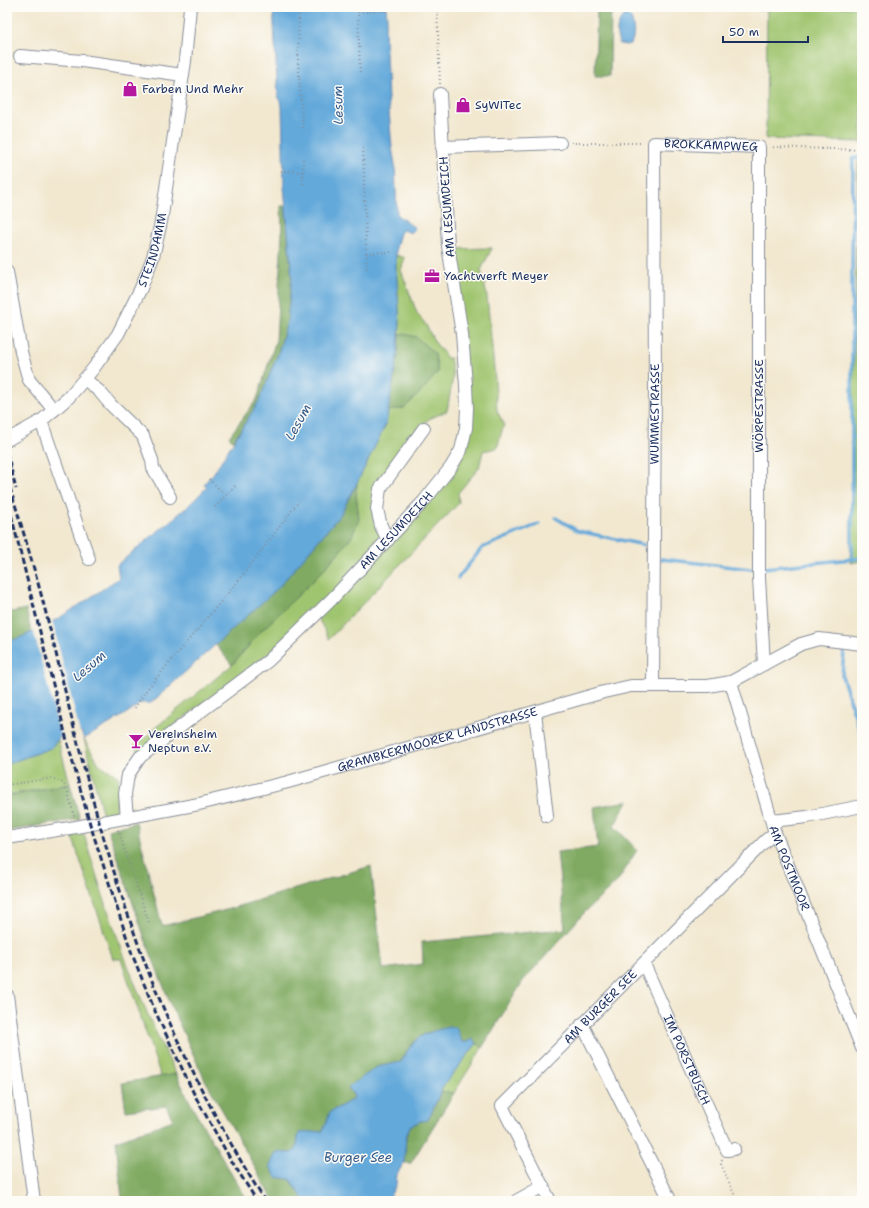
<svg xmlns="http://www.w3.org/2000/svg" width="869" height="1208" font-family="'Shantell Sans',sans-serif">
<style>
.green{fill:#a0c56f;stroke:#5e7a66}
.forest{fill:#80aa62;stroke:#4e6c60}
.water{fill:#64a9da;stroke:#406c9c}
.pier{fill:#f2e8d0}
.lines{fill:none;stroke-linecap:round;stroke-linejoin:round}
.stream{stroke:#64a9da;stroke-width:3.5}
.minor-casing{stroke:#868c97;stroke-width:14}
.path{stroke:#868c97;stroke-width:2;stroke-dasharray:1 3;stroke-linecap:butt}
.minor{stroke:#fff;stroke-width:12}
.rail{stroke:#1b2f5e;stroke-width:3;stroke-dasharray:6 3;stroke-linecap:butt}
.labels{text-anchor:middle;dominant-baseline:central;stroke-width:3;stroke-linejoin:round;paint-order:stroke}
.poi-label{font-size:12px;fill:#1b2f5e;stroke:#fdfcf7;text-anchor:start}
.street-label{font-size:12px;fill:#1b2f5e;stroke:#fdfcf7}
.water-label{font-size:13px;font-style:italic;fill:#355a89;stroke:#fdfcf7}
</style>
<rect width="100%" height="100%" fill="#fdfcf7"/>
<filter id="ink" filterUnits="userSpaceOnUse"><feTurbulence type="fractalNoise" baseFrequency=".025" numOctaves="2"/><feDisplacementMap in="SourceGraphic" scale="8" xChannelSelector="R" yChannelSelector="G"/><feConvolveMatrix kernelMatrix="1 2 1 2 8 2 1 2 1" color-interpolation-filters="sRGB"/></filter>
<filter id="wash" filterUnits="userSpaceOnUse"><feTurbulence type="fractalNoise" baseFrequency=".012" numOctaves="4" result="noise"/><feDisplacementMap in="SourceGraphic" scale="16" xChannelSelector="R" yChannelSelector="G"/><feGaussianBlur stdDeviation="0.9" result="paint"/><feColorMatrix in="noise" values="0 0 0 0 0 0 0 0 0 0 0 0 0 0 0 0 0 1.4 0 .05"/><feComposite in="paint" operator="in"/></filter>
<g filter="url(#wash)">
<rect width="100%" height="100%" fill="#f2e8d0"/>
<!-- green -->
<g class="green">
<polygon points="767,7 862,7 862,142 766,139"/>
<polygon points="858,156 862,156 862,561 850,563"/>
<polygon points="492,248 481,270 487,296 495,378 497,411 504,424 497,448 483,451 479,468 458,493 459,503 329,639 319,620 312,613 269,653 139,752 134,746 151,734 150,732 232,665 261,631 319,575 351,538 359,519 356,495 357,483 386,424 388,411 404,408 421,392 438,371 416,337 399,333 400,324 396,266 396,255 405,258 401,270 417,313 426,325 434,341 448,359 450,357 453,377 447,411 429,419 420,427 391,464 378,491 387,546 465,451 453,249"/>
<polygon points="84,739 99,764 119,777 116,811 103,816"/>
<polygon points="58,740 70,784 7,795 7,764 51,748"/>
<path d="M84,834C108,916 137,998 176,1074L161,1077L121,959H113L72,836Z"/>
<polygon points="477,1043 482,1048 454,1093 441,1091 443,1086"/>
</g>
<!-- forest -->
<g class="forest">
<polygon points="597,7 611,7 610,76 595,76"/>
<polygon points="655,7 767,7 767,10"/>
<polygon points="281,206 285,206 292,278 287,322 278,354 259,401 233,441 229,437 257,399 276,340 282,233"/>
<polygon points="399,333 416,337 435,354 438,372 421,392 404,408 388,411 397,359"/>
<polygon points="357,483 356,495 359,519 351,538 319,575 261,631 232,665 215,644 278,588 340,515"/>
<polygon points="26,609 31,632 21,638 7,642 7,613"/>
<polygon points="70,784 80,819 7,831 7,796"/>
<path d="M628,801L614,826L637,850L618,881L585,912L523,981L482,1048L472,1039L467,1042H462L449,1027C421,1034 414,1036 401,1062L377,1067L349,1087L354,1096L352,1100L330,1112L323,1132L299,1133L296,1150L291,1153H276L270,1166L276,1177L290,1179L305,1201H274L204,1078L172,1008L145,939L108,830L136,822L162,926L226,910L371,866L383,969L423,964L422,942L565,929L557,852L598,847L594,807Z"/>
<polygon points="176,1074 195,1112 248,1201 91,1201 122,1199 116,1141 173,1120 166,1106 126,1111 122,1083"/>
<polygon points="441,1091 454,1093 411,1163 404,1163 406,1137 410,1126 421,1121 428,1120"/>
</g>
<!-- water -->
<g class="water">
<path d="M273,7H386L387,18L385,28L388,98L392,148L395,164L397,215L415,228L411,233L403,230L400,233L396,248V266L400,324L397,359L386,424L357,483L340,515L278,588L151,703H140L135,708H134L124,715L84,739L81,732L60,737L51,748L7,764V642C49,629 83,602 119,578L117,565L186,508L207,487L204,484L213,474L259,401L278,354L287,322L292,278L284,187L282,106L278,97Z"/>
<path d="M626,14L631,18C634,27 635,35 631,44L626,45L620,44C614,34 617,22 626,14Z"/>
<path d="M449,1027H456L462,1042H467L472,1039L477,1043L443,1086L428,1120L421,1121L410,1126L406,1137L404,1163L397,1174L396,1185L391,1194L389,1201H305L290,1179L276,1177L270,1166L276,1152L291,1153L296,1150L299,1133L323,1131L330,1112L352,1100L354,1096L348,1087L377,1067L401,1062C415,1036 421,1034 449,1027Z"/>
</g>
<!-- pier -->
<polygon class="pier" points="52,620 80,733 61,738 33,629"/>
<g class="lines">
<!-- stream -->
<g class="stream">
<polyline points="630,7 735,8"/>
<polyline points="556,518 578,531 644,545"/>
<polyline points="661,559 751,569"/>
<polyline points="852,560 852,283 853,158 862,158"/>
<polyline points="764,568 862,558"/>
<polyline points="458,578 482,548 539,524"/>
<polyline points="844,652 842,676 862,737"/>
</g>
</g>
</g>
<g filter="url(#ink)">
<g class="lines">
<!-- minor casing -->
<g class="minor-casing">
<g id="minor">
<polyline points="20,56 82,61 183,75"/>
<polyline points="442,147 560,143"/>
<polyline points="7,272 21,352 29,380 54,410"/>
<polyline points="85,379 100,392 111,405 143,436 152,460 153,468 170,497"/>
<polyline points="41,421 89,559"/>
<path id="s1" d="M7,440L41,421L68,398L93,369L118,334L141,288L153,257L161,222L185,61L190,7"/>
<polyline points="388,540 381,526 377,509 380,489 424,428"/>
<path id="s2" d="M731,682L775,833L862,1048"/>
<path id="s3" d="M653,685L655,386L654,143L759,147V578L764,664"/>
<polyline points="535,712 547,816"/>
<path id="s4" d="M127,818L125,794L128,775L140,757L268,661L331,600L424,501L451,467L461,450L466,428L467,408L466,385L462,334L448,246L440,94"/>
<polyline points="772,821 807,817 862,806"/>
<path id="s5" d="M7,838L76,827L199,804L288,782L604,692L631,686H708L731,682L801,644L819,639L862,644"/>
<path id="s6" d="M644,964L727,1150L734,1149"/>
<polyline points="7,995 34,1201"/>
<polyline points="582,1024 669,1198"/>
<polyline points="516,1201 543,1186"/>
<path id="s7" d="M550,1201L502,1106L765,841L775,833"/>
</g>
</g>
<!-- path -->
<g class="path">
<polyline points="299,7 298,61 303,131"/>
<polyline points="358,7 360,74"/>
<polyline points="437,7 440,84"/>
<polyline points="358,12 387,11"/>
<polyline points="571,143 643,143"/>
<polyline points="769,147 862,150"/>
<polyline points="363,148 367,276"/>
<polyline points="303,159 303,184"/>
<polyline points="281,171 303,172"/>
<polyline points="366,253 392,252"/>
<polyline points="209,479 226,496"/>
<polyline points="215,507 236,485"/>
<polyline points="135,708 144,693 239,580 299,501"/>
<polyline points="7,785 52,778 63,783 68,792 74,816"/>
<polyline points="118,830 149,923"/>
<polyline points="722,1160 721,1164 737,1201"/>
</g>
<!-- minor -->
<use href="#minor" class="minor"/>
<!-- rail -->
<g class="rail">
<polyline points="7,453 16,489"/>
<path d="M7,479C18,513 28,548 38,583C56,649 70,716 88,782C103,839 121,896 141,952C173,1039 216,1122 265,1201"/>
<polyline points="7,498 66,737 90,824 132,954 155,1011 195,1096 231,1160 257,1201"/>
</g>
</g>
</g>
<!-- icons -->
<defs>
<g id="shop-bare" transform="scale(1.2)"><path d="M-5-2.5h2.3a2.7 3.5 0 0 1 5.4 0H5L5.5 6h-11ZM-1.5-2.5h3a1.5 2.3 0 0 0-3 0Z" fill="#b5179e" stroke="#fdfcf7" stroke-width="2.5" paint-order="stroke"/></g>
<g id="office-bare" transform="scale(1.2)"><path d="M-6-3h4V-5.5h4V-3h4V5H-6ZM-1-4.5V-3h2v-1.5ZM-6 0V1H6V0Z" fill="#b5179e" stroke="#fdfcf7" stroke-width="2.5" paint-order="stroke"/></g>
<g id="bar-bare" transform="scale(1.2)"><path d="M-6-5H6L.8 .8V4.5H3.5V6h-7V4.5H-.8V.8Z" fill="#b5179e" stroke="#fdfcf7" stroke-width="2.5" paint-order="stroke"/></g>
</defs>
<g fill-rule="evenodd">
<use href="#shop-bare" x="130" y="89"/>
<use href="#shop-bare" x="463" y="105"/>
<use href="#office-bare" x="432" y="276"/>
<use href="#bar-bare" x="136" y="741"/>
</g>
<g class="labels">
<!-- poi labels -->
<g class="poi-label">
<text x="142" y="89">Farben Und Mehr</text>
<text x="475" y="105">SyWiTec</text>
<text x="444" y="276">Yachtwerft Meyer</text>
<text x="148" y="734">Vereinsheim<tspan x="148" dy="14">Neptun e.V.</tspan></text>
</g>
<!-- street labels -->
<g class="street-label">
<text stroke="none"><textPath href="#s3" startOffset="599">BROKKAMPWEG</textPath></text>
<text transform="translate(447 207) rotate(-94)">AM LESUMDEICH</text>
<text stroke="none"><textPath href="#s1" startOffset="247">STEINDAMM</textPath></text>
<text transform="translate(759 406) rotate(-90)">WÖRPESTRASSE</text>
<text stroke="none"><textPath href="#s3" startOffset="271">WUMMESTRASSE</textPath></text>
<text stroke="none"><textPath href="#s4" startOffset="408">AM LESUMDEICH</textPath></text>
<text stroke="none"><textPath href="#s5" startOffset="442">GRAMBKERMOORER LANDSTRASSE</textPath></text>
<text stroke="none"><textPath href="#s2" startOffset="195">AM POSTMOOR</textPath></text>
<text stroke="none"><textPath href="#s7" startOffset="246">AM BURGER SEE</textPath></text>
<text stroke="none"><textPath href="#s6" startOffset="105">IM PORSTBUSCH</textPath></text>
</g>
<!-- water labels -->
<g class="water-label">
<text transform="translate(338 105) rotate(-91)">Lesum</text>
<text transform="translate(298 422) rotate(-61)">Lesum</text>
<text transform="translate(89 666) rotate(-41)">Lesum</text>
<text x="358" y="1157">Burger See</text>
</g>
</g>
<!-- margin -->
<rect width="869" height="1208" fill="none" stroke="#fdfcf7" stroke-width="24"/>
<!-- scale -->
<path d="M723 36v6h85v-6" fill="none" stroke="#1b2f5e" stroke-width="2"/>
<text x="729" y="36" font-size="12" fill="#1b2f5e" stroke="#fdfcf7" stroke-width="3" paint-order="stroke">50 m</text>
</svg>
